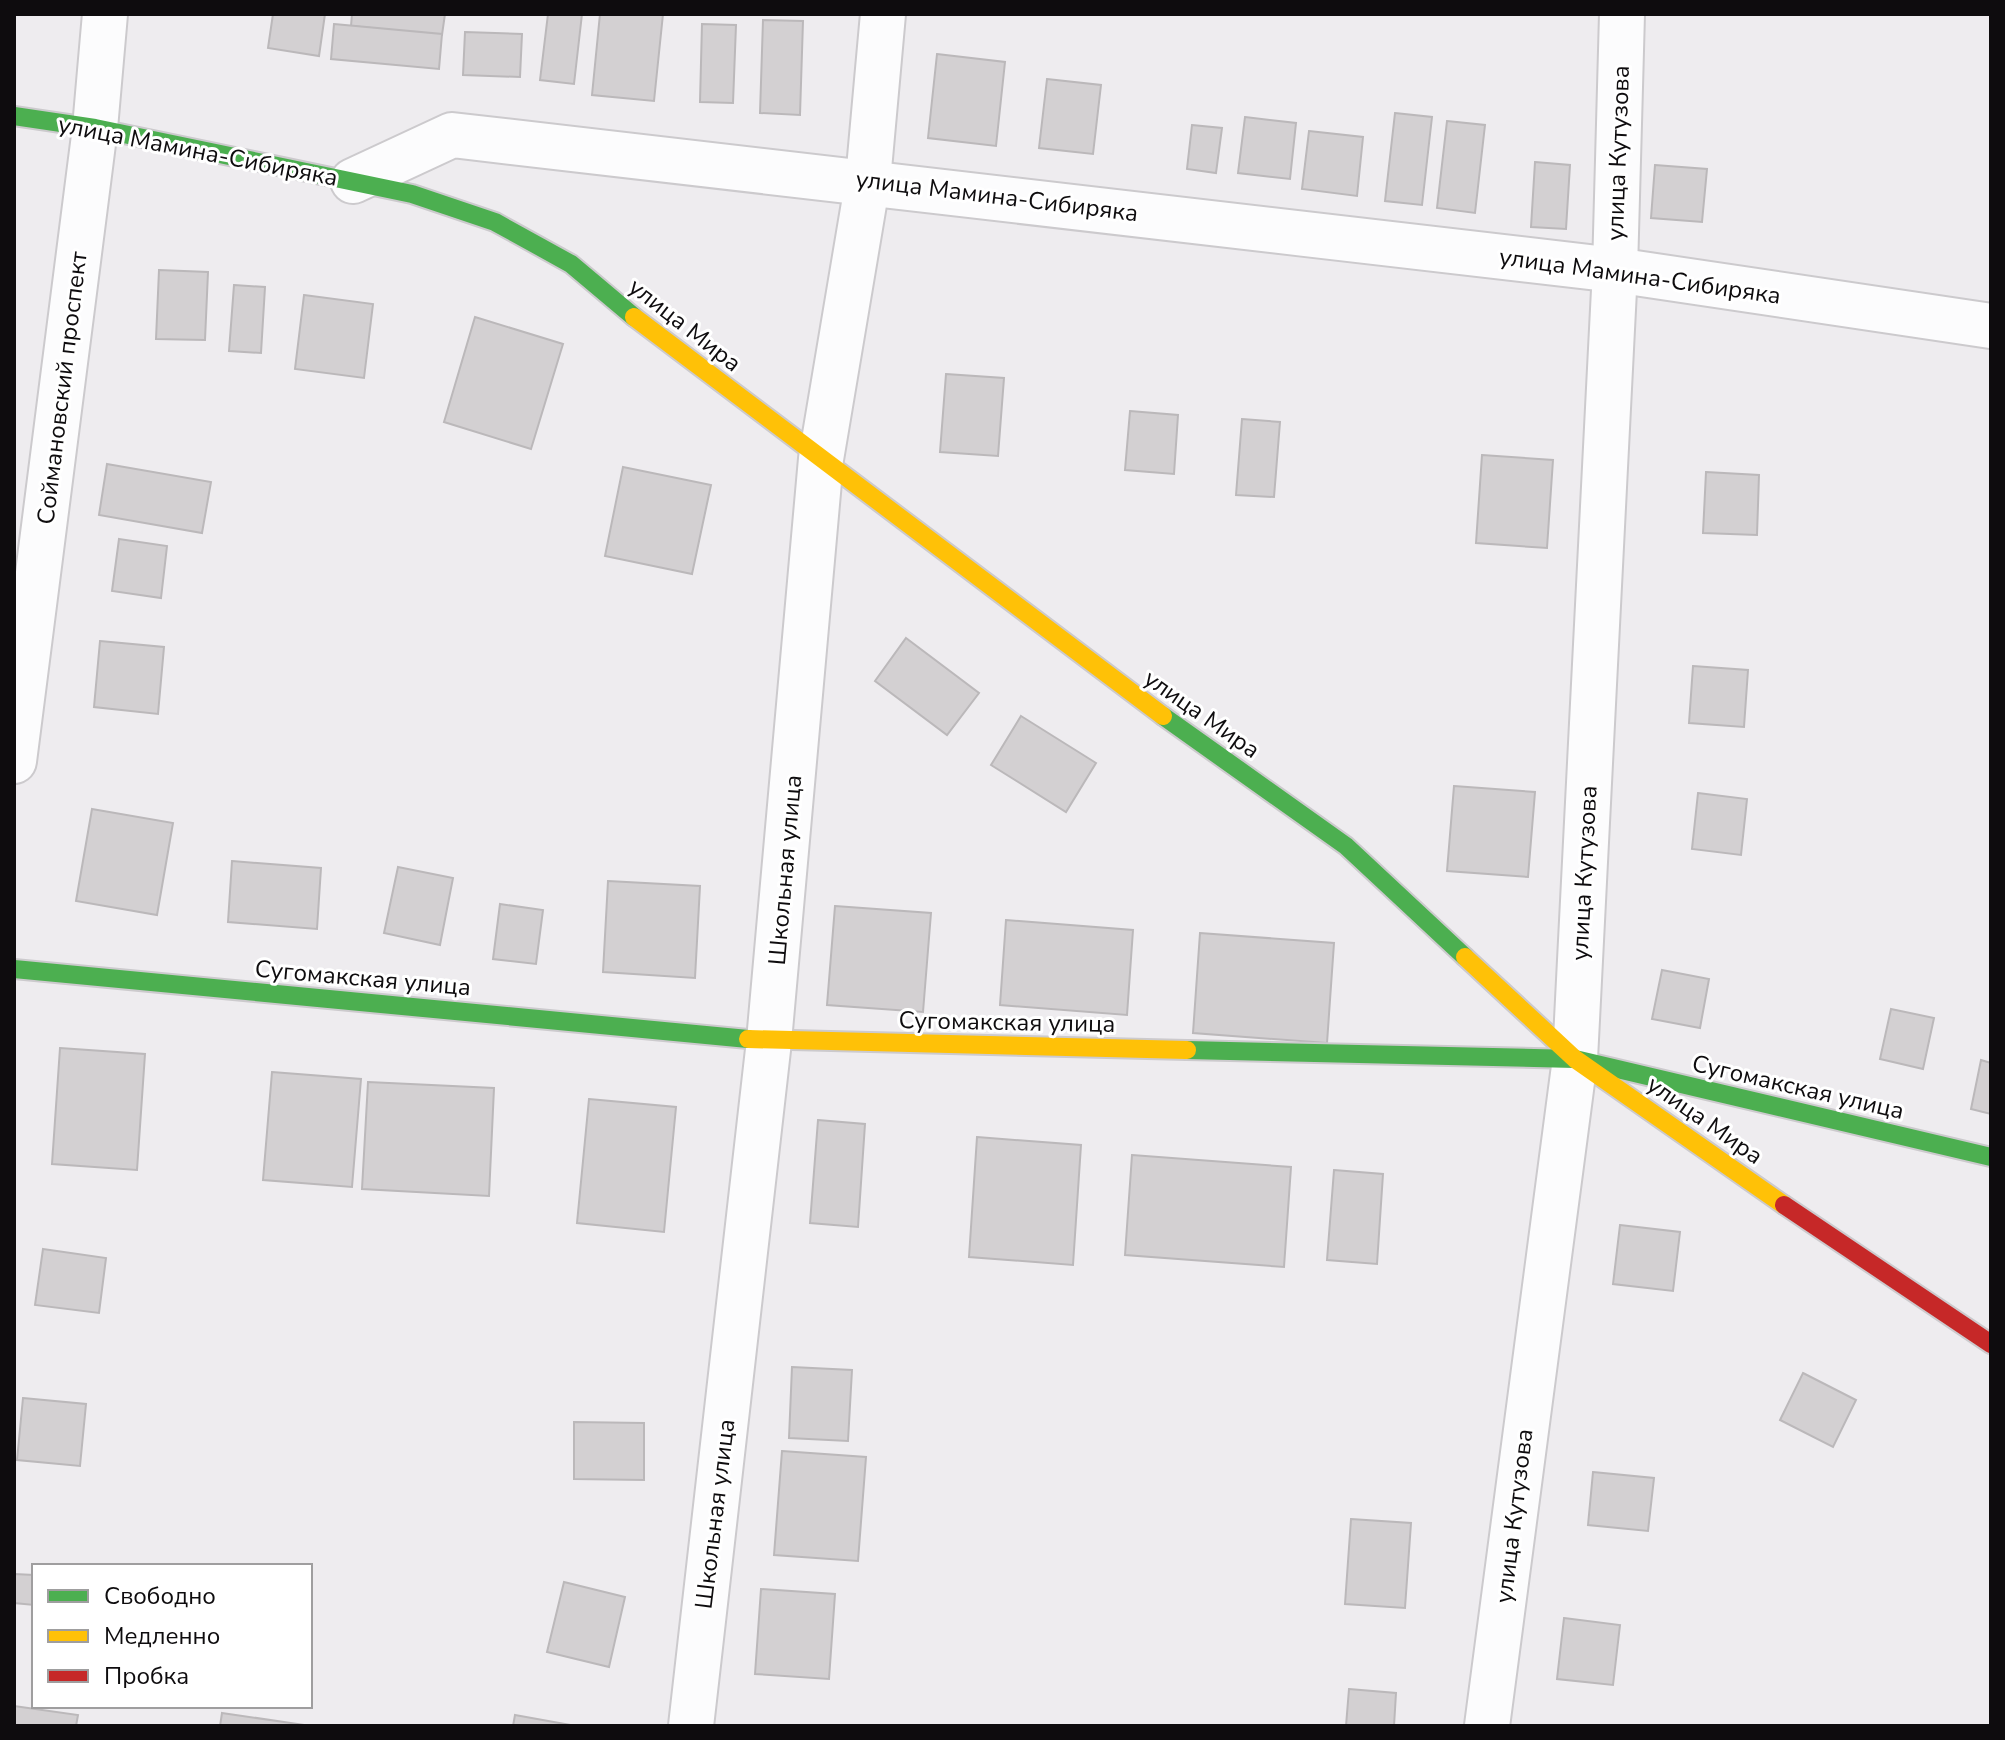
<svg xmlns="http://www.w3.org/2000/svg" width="2005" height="1740" font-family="'Nunito Sans',sans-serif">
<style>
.building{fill:#d3d0d2;stroke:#bbb8ba;stroke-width:2}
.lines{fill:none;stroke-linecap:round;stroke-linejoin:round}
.street-casing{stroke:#cccacd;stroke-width:48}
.fast-casing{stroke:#cccacd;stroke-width:22}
.slow-casing{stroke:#cccacd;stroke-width:22}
.jam-casing{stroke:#cccacd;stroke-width:22}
.street{stroke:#fcfcfd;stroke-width:44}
.fast{stroke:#4caf50;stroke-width:18}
.slow{stroke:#ffc107;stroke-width:18}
.jam{stroke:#c62828;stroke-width:18}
.labels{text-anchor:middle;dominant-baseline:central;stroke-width:6;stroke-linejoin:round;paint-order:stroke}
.street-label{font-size:24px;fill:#0e0c0e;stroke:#fff}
</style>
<rect width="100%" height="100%" fill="#eeecef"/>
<!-- building -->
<g class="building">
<polygon points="273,14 325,14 319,56 268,48"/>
<polygon points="352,14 445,14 442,35 351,26"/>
<polygon points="548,14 582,14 574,84 540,80"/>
<polygon points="600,14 663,14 654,101 592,95"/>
<polygon points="763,20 803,21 800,115 760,113"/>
<polygon points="334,24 442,34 439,69 331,59"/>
<polygon points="702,24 736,25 733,103 700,102"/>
<polygon points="465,32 522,34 520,77 463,75"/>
<polygon points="937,54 1005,62 996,146 928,138"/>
<polygon points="1047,79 1101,85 1093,154 1039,148"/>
<polygon points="1395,113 1432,117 1422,205 1385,201"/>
<polygon points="1245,117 1296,123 1290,179 1238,173"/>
<polygon points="1447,121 1485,125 1475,213 1437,208"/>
<polygon points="1192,125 1222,128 1216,173 1187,169"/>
<polygon points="1309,131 1363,137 1357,196 1302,189"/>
<polygon points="1535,162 1570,165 1566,229 1531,227"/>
<polygon points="1655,165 1707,169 1702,222 1651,218"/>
<polygon points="159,270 208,272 205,340 156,339"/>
<polygon points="234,285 265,287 261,353 229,351"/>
<polygon points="304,295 373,304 364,378 295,369"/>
<polygon points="475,317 563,344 531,449 444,422"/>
<polygon points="946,374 1004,378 998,456 940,452"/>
<polygon points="1130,411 1178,415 1174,474 1125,470"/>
<polygon points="1242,419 1280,422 1274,497 1236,495"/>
<polygon points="1482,455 1553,460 1547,548 1476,543"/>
<polygon points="107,464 211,482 202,533 99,515"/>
<polygon points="623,467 711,485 692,574 605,556"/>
<polygon points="1706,472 1759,475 1757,535 1703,533"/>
<polygon points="119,539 167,546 161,598 112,591"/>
<polygon points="906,638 979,693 947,735 875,681"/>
<polygon points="100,641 164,647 158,714 94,707"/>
<polygon points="1693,666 1748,670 1744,727 1689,723"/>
<polygon points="1021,716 1096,763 1066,812 991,765"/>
<polygon points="1454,786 1535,792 1528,877 1447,871"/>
<polygon points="1698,793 1747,799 1741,855 1692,849"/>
<polygon points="92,809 173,823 157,915 76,901"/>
<polygon points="232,861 321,868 317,929 228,922"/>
<polygon points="398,867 453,878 440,945 384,933"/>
<polygon points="608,881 700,886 695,978 603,972"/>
<polygon points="500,904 543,910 536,964 493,959"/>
<polygon points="835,906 931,913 923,1012 827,1005"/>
<polygon points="1006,920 1133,930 1127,1015 1000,1005"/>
<polygon points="1200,933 1334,943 1327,1043 1193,1033"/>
<polygon points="1662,970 1709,979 1700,1028 1652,1019"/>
<polygon points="1891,1009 1934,1018 1923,1069 1880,1059"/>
<polygon points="60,1048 145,1054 137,1170 52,1164"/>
<polygon points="1981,1060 1991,1063 1991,1114 1971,1109"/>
<polygon points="272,1072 361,1079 352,1187 263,1180"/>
<polygon points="368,1082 494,1088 489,1196 362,1189"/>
<polygon points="589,1099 676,1107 664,1232 577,1223"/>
<polygon points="818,1120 865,1124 858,1227 810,1223"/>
<polygon points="977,1137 1081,1145 1073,1265 969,1257"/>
<polygon points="1132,1155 1291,1167 1284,1267 1125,1255"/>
<polygon points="1334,1170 1383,1174 1377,1264 1327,1260"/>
<polygon points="1620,1225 1680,1232 1673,1291 1613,1284"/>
<polygon points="43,1249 106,1258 99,1313 35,1305"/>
<polygon points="792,1367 852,1370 848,1441 789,1438"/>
<polygon points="1803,1373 1856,1400 1833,1447 1780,1420"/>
<polygon points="23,1398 86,1404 80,1466 17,1460"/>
<polygon points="574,1422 644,1423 644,1480 574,1479"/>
<polygon points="782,1451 866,1457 858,1561 774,1555"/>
<polygon points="1593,1472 1654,1478 1648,1531 1588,1525"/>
<polygon points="1351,1519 1411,1523 1405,1608 1345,1604"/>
<polygon points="14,1574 34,1575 34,1605 14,1603"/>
<polygon points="564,1582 625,1597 609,1667 547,1652"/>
<polygon points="761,1589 835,1594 829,1679 755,1674"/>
<polygon points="1564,1618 1620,1625 1613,1685 1557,1679"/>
<polygon points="1349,1689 1396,1693 1394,1726 1346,1726"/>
<polygon points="14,1706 78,1715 76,1726 14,1726"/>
<polygon points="222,1713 305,1725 305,1726 220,1726"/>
<polygon points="515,1715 576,1726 513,1726"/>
</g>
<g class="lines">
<!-- street casing -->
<g class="street-casing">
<g id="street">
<polyline points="353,181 452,135 1615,270 1991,326"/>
<polyline points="14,761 95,128 105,14"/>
<polyline points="691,1726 769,1041 821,459 868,180 883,14"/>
<polyline points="1487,1726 1575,1059 1615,270 1622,14"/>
</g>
</g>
<!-- fast casing -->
<g class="fast-casing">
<g id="fast">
<polyline points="14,116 95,128 412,194 495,222 571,264 634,317"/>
<polyline points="1163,716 1346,846 1465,957"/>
<polyline points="14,969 748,1039"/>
<polyline points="1187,1050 1575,1059 1991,1157"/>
</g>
</g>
<!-- slow casing -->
<g class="slow-casing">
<g id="slow">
<polyline points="634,317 1163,716"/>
<polyline points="1465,957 1575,1059 1784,1205"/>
<polyline points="748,1039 1187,1050"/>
</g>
</g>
<!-- jam casing -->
<g class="jam-casing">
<polyline id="jam" points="1784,1205 1991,1344"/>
</g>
<!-- street -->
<use href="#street" class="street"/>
<!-- fast -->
<use href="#fast" class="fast"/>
<!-- slow -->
<use href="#slow" class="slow"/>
<!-- jam -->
<use href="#jam" class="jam"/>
</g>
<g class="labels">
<!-- street labels -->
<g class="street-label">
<text transform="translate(198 151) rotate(11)">улица Мамина-Сибиряка</text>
<text transform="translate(1618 153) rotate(-88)">улица Кутузова</text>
<text transform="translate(997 196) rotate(7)">улица Мамина-Сибиряка</text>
<text transform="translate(1640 276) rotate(8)">улица Мамина-Сибиряка</text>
<text transform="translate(685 325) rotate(38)">улица Мира</text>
<text transform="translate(62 388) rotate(-83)">Соймановский проспект</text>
<text transform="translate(1202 714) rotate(35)">улица Мира</text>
<text transform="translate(785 870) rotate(-85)">Школьная улица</text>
<text transform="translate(1584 873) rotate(-87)">улица Кутузова</text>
<text transform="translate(363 978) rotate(5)">Сугомакская улица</text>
<text transform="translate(1007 1022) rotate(1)">Сугомакская улица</text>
<text transform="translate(1798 1087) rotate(13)">Сугомакская улица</text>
<text transform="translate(1705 1120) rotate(35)">улица Мира</text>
<text transform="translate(715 1514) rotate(-83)">Школьная улица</text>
<text transform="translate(1514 1516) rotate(-83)">улица Кутузова</text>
</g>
</g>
<!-- border -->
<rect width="2005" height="1740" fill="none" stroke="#0e0c0e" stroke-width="32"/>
<!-- legend -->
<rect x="32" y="1564" width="280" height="144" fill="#ffffff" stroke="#9f9e9f" stroke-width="2"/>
<rect x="48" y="1590" width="40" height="12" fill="#4caf50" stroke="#9f9e9f" stroke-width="2"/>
<text x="104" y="1604" font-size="24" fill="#0e0c0e">Свободно</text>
<rect x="48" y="1630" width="40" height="12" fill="#ffc107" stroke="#9f9e9f" stroke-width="2"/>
<text x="104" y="1644" font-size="24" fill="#0e0c0e">Медленно</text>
<rect x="48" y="1670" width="40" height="12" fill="#c62828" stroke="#9f9e9f" stroke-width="2"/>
<text x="104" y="1684" font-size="24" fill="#0e0c0e">Пробка</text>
</svg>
